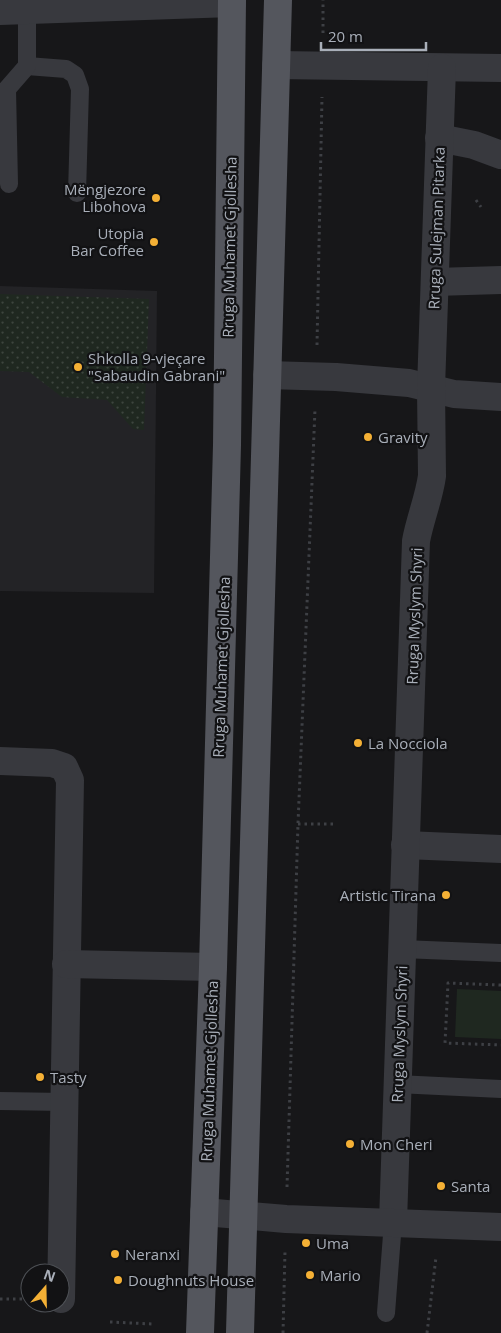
<svg xmlns="http://www.w3.org/2000/svg" width="501" height="1333" font-family="'Open Sans',sans-serif">
<style>
.built{fill:#232326}
.grass{fill:#1f2820}
.park{fill:url(#park-dots)}
.lines{fill:none;stroke-linecap:round;stroke-linejoin:round}
.path{stroke:#3e4045;stroke-width:3;stroke-dasharray:2.5 4;stroke-linecap:butt}
.service{stroke:#38393e;stroke-width:18}
.minor{stroke:#38393e;stroke-width:28}
.tertiary{stroke:#38393e;stroke-width:28}
.primary{stroke:#54565d;stroke-width:28}
.poi-dot{fill:#f4b035;stroke:#121214;stroke-width:2}
.labels{text-anchor:middle;dominant-baseline:central;stroke-width:4.5;stroke-linejoin:round;paint-order:stroke}
.poi-label{font-size:15px;fill:#a9afb9;stroke:#121214;text-anchor:start}
.street-label{font-size:15px;fill:#a9afb9;stroke:#121214}
</style>
<defs>
<pattern id="park-dots" width="8" height="8" patternUnits="userSpaceOnUse" patternTransform="scale(1.25)"><rect width="8" height="8" fill="#1f2820"/><path d="M2 2h.1M6 6h.1" fill="none" stroke="#3d453e" stroke-width="1.8" stroke-linecap="round"/></pattern>
</defs>
<rect width="100%" height="100%" fill="#171719"/>
<!-- built -->
<polygon class="built" points="0,286 157,291 154,593 0,591"/>
<!-- grass -->
<polygon class="grass" points="457,989 501,991 501,1039 455,1037"/>
<!-- park -->
<polygon class="park" points="0,294 149,299 144,430 133,429 107,400 62,397 29,372 0,371"/>
<g class="lines">
<!-- path -->
<g class="path">
<polyline points="323,33 323,0"/>
<polyline points="476,200 481,207"/>
<polyline points="317,345 322,97"/>
<polyline points="298,824 335,824"/>
<polyline points="501,985 448,983 445,1043 501,1045"/>
<polyline points="287,1187 298,824 315,409"/>
<polyline points="0,1299 29,1299"/>
<polyline points="110,1322 152,1324"/>
<polyline points="283,1333 285,1251"/>
<polyline points="427,1333 436,1257"/>
</g>
<!-- service -->
<g class="service">
<polyline points="27,66 66,69 75,75 80,89 77,193"/>
<polyline points="9,184 7,89 27,66 27,10"/>
<polyline points="402,949 501,953"/>
<polyline points="397,1084 501,1089"/>
<polyline points="0,1101 65,1102"/>
<polyline points="386,1313 393,1222"/>
</g>
<!-- minor -->
<g class="minor">
<polyline points="0,11 232,3"/>
<polyline points="276,65 501,68"/>
<polyline points="439,138 474,145 501,155"/>
<polyline points="435,282 501,280"/>
<polyline points="267,375 336,377 409,383 454,394 501,397"/>
<polyline points="0,761 52,763 64,767 70,780 61,1299"/>
<polyline points="405,845 501,849"/>
<polyline points="66,964 213,967"/>
<path d="M393,1222L416,541C420,519 429,498 432,476L431,388L442,68"/>
</g>
<!-- tertiary -->
<polyline class="tertiary" points="204,1212 286,1219 501,1227"/>
<!-- primary -->
<g class="primary">
<polyline points="200,1333 213,967 227,445 232,0"/>
<polyline points="240,1333 278,0"/>
</g>
</g>
<!-- markers -->
<g class="poi-dot">
<circle cx="156" cy="198" r="5"/>
<circle cx="154" cy="242" r="5"/>
<circle cx="78" cy="367" r="5"/>
<circle cx="368" cy="437" r="5"/>
<circle cx="358" cy="743" r="5"/>
<circle cx="446" cy="895" r="5"/>
<circle cx="40" cy="1077" r="5"/>
<circle cx="350" cy="1144" r="5"/>
<circle cx="441" cy="1186" r="5"/>
<circle cx="306" cy="1243" r="5"/>
<circle cx="115" cy="1254" r="5"/>
<circle cx="310" cy="1275" r="5"/>
<circle cx="118" cy="1280" r="5"/>
</g>
<g class="labels">
<!-- poi labels -->
<g class="poi-label">
<text x="146" y="189" text-anchor="end">Mëngjezore<tspan x="146" dy="17">Libohova</tspan></text>
<text x="144" y="233" text-anchor="end">Utopia<tspan x="144" dy="17">Bar Coffee</tspan></text>
<text x="88" y="358">Shkolla 9-vjeçare<tspan x="88" dy="17">"Sabaudin Gabrani"</tspan></text>
<text x="378" y="437">Gravity</text>
<text x="368" y="743">La Nocciola</text>
<text x="436" y="895" text-anchor="end">Artistic Tirana</text>
<text x="50" y="1077">Tasty</text>
<text x="360" y="1144">Mon Cheri</text>
<text x="451" y="1186">Santa</text>
<text x="316" y="1243">Uma</text>
<text x="125" y="1254">Neranxi</text>
<text x="320" y="1275">Mario</text>
<text x="128" y="1280">Doughnuts House</text>
</g>
<!-- street labels -->
<g class="street-label">
<text transform="translate(436 228) rotate(-88)">Rruga Sulejman Pitarka</text>
<text transform="translate(229 247) rotate(-89)">Rruga Muhamet Gjollesha</text>
<text transform="translate(414 616) rotate(-88)">Rruga Myslym Shyri</text>
<text transform="translate(221 667) rotate(-88)">Rruga Muhamet Gjollesha</text>
<text transform="translate(399 1034) rotate(-88)">Rruga Myslym Shyri</text>
<text transform="translate(209 1071) rotate(-88)">Rruga Muhamet Gjollesha</text>
</g>
</g>
<!-- north arrow -->
<g transform="translate(45 1288) rotate(20)"><circle r="24" fill="#121214" stroke="#4e5156"/>
<path d="M0-4L9 19L0 12L-9 19Z" fill="#f4b035"/>
<text y="-8" font-size="14" font-weight="bold" text-anchor="middle" fill="#a9afb9">N</text>
</g>
<!-- scale -->
<path d="M321 42v8h105v-8" fill="none" stroke="#a9afb9" stroke-width="2.5"/>
<text x="328" y="42" font-size="15" fill="#a9afb9" stroke="#121214" stroke-width="4" paint-order="stroke">20 m</text>
</svg>
